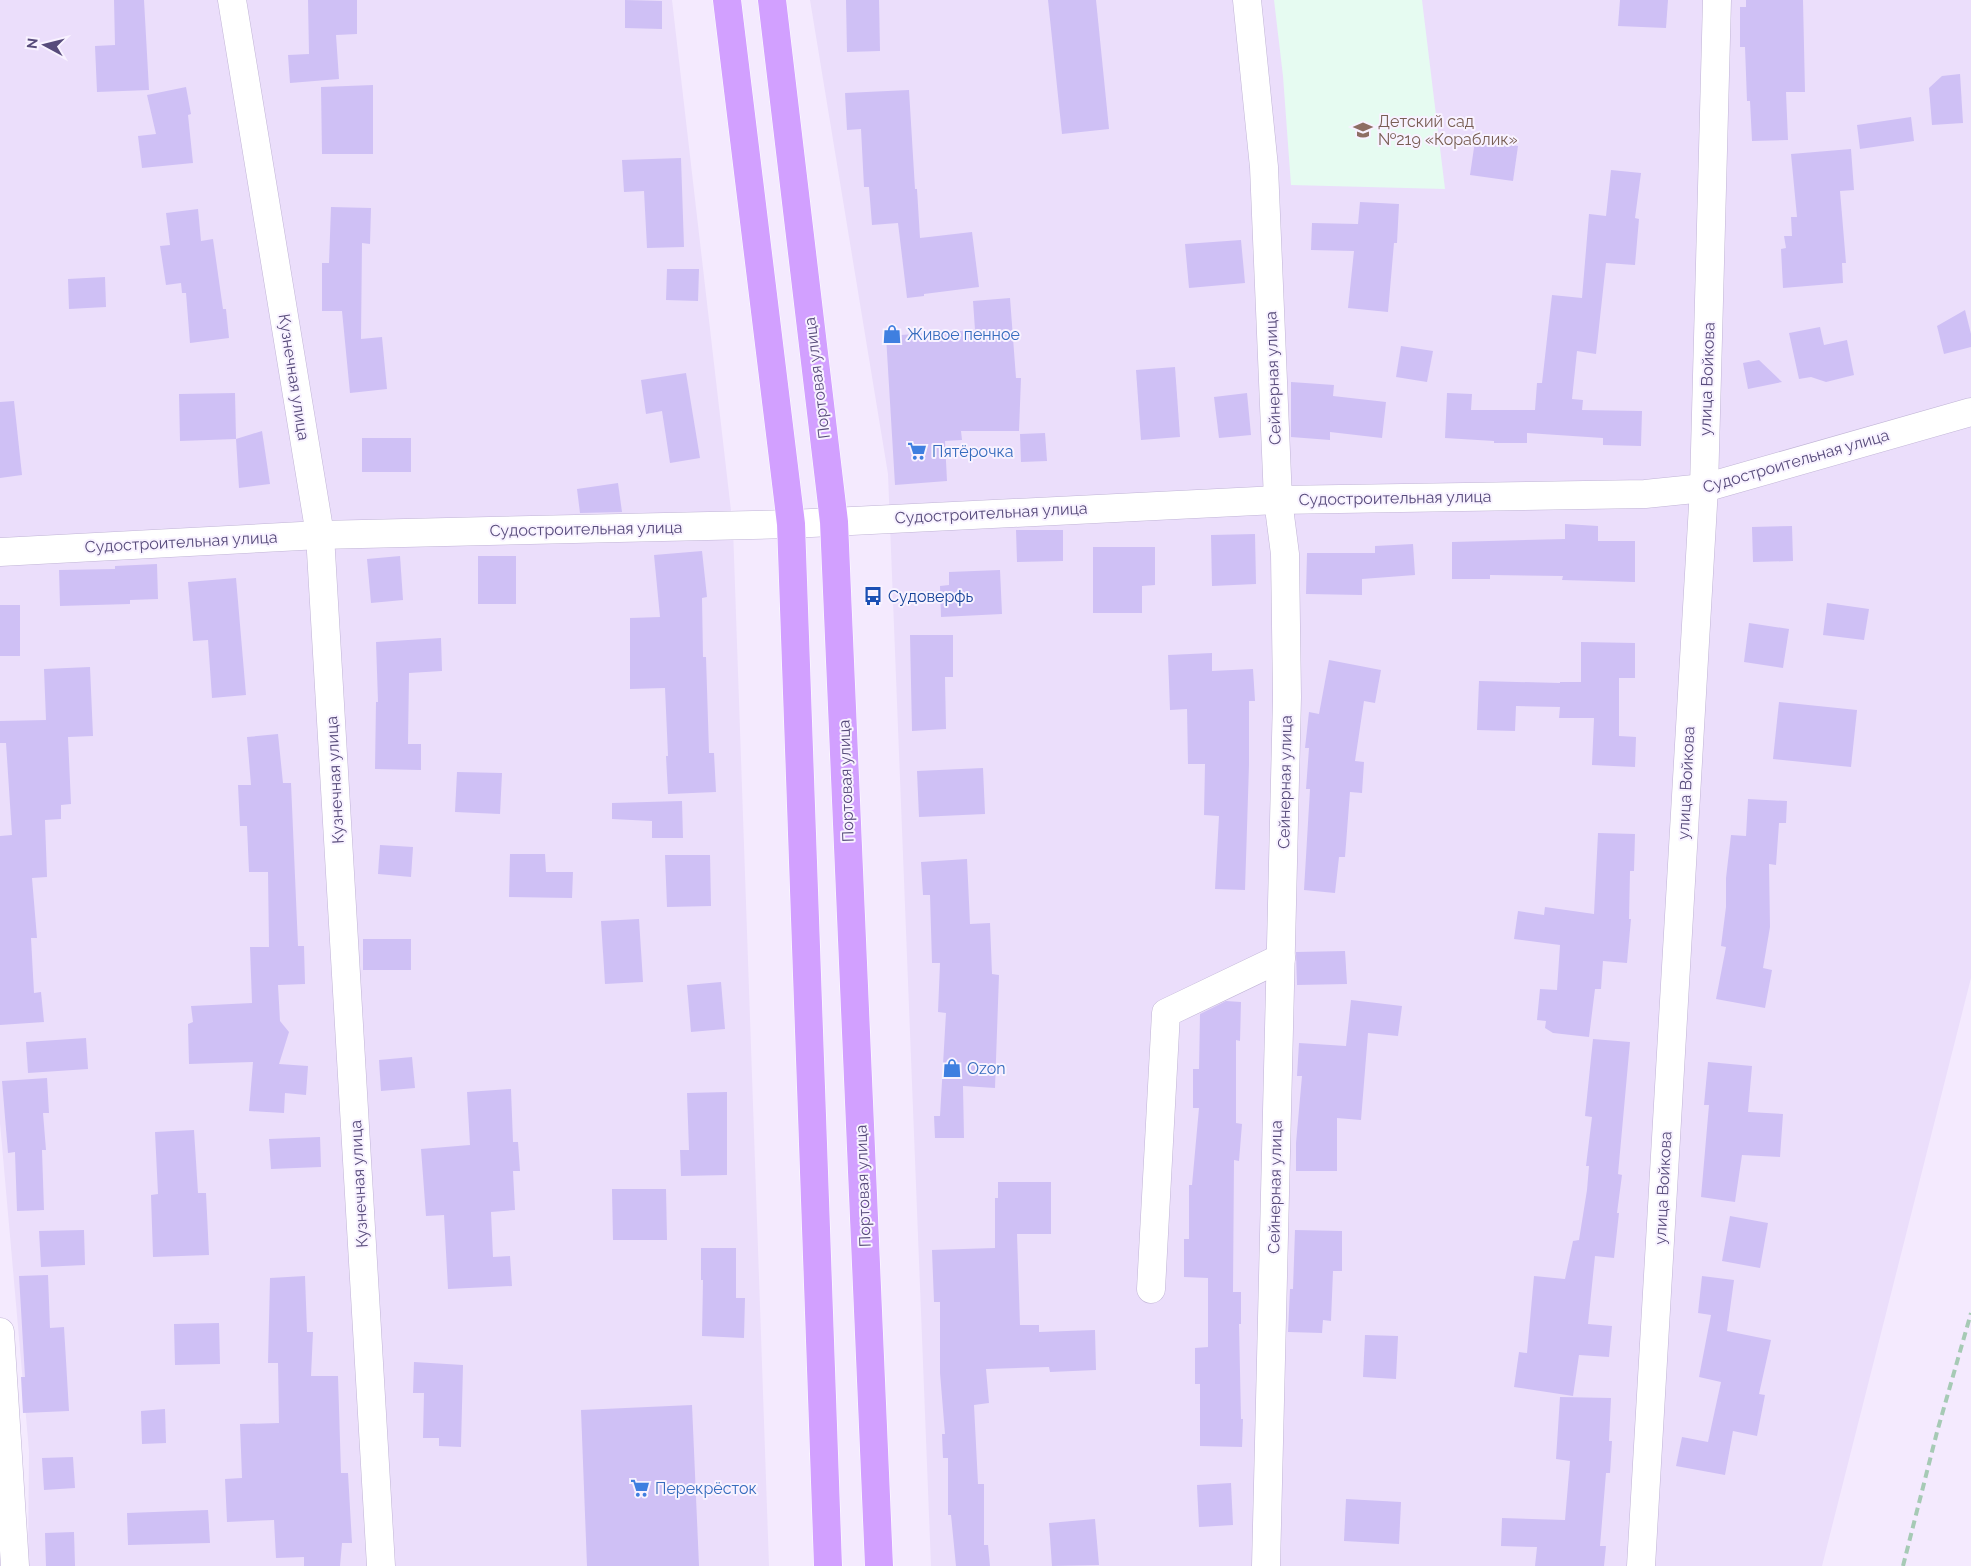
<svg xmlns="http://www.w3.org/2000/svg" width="1971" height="1566" font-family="Raleway,sans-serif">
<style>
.residential{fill:#ebdefb}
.education{fill:#e6fbf1}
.building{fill:#cfc0f5}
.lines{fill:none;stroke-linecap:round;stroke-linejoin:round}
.minor-casing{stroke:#c0b4d6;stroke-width:29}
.major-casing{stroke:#fff;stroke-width:29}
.minor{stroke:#fff;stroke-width:28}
.major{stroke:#d2a0ff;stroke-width:28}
.rail{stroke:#a6cab5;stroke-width:4;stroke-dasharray:8 5;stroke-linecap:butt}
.labels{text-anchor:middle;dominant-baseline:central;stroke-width:4;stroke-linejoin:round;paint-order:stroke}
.education-label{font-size:16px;fill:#785e54;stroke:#f8f2ff;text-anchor:start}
.shop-label{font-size:16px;fill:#366cbe;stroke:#f8f2ff;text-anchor:start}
.street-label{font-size:16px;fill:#574b7b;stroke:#f8f2ff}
.transit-label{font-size:16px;fill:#164399;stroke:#f8f2ff;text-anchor:start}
</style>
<rect width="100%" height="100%" fill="#f4eafe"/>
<!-- residential -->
<g class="residential">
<polygon points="0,0 672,0 733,528 769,1566 28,1566 29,1451 0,1123"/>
<polygon points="810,0 1971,0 1971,978 1822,1566 931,1566 888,474"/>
</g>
<!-- education -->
<polygon class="education" points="1274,0 1422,0 1445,189 1291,185 1283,76"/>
<!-- building -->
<g class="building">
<polygon points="114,0 144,0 149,90 97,92 95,46 115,45"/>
<polygon points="308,0 357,0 357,34 336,35 339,79 290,83 288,55 309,54"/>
<polygon points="625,0 662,1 662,29 625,28"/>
<polygon points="846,0 879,0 880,51 847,52"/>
<polygon points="1048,0 1096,0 1109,129 1062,134"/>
<polygon points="1620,0 1668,0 1666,28 1618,26"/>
<polygon points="1746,0 1803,0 1805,92 1786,92 1788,140 1752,141 1750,101 1747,101 1745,47 1740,47 1740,7 1746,7"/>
<polygon points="1960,74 1963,123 1932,125 1929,88 1942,76"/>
<polygon points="373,85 373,154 322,154 321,87"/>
<polygon points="186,87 191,114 188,115 193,163 142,168 138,136 156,134 147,95"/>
<polygon points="909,90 915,189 917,189 920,238 972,232 979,287 924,294 924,296 907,298 898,223 872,225 869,187 864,187 861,129 847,130 845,93"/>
<polygon points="1911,117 1914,141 1860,149 1857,125"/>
<polygon points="1475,141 1518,146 1513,181 1470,175"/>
<polygon points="1851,149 1854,190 1840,191 1846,263 1842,263 1843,283 1783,288 1781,249 1786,248 1784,236 1792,236 1791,217 1797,217 1791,154"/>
<polygon points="681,158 684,247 647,248 644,191 624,192 622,160"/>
<polygon points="1611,170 1641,173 1635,218 1639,219 1635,265 1606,263 1596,354 1577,351 1572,399 1583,400 1582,410 1642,411 1641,446 1603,445 1603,438 1527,433 1527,443 1494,443 1494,441 1445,438 1447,393 1472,394 1471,410 1535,410 1537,383 1542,383 1552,295 1582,298 1589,214 1606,216"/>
<polygon points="1360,202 1399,204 1397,243 1394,243 1388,312 1348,308 1354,251 1311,250 1312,223 1358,224"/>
<polygon points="331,207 371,208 370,244 362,243 361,339 382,337 387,389 350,393 342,311 322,311 322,263 329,263"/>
<polygon points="198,209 201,241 213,239 223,309 226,309 229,338 190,343 186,293 182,293 181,283 166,285 160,246 170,245 166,213"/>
<polygon points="1241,240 1245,283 1189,288 1185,244"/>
<polygon points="667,269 699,269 698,301 666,300"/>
<polygon points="105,277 106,307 69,309 68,279"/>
<polygon points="1010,298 1016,378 1021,378 1019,431 961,431 962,440 945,441 947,481 895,485 886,336 975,330 973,301"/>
<polygon points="1965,310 1971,334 1971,347 1944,354 1937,326"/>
<polygon points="1820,327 1824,345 1847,340 1854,375 1826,382 1811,377 1799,379 1789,333"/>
<polygon points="1401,346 1433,351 1427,382 1396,377"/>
<polygon points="1759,360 1782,382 1748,389 1743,363"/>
<polygon points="1175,367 1180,437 1141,440 1136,370"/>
<polygon points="686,373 700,458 670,463 662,411 646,414 641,380"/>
<polygon points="1291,382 1334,385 1333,396 1386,402 1382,438 1330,432 1330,440 1291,437"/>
<polygon points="235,393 236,439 180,441 179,394"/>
<polygon points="1247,393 1251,435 1219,438 1214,397"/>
<polygon points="14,401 22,475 0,478 0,402"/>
<polygon points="262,431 270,484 239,488 236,439"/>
<polygon points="1045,433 1047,461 1021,462 1020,434"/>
<rect x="362" y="438" width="49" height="34"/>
<polygon points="618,483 622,512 580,513 577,489"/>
<polygon points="1565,524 1598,526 1598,541 1635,541 1635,582 1562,580 1563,576 1490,575 1490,579 1452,579 1452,542 1565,539"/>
<polygon points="1792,526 1793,561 1753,562 1752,527"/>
<polygon points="1016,530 1063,530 1063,561 1017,562"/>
<polygon points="1255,534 1256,584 1212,586 1211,535"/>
<polygon points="1413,544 1415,575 1362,579 1362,595 1306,594 1307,553 1375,553 1375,546"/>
<polygon points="1093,547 1155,547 1155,585 1142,586 1142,613 1093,613"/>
<polygon points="702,551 707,597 702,598 703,657 706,657 709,753 714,753 716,792 668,794 666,756 668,756 665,688 630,689 630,618 660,617 654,555"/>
<polygon points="400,556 403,600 371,603 367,559"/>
<rect x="478" y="556" width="38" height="48"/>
<polygon points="157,564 158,599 130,600 130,604 60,606 59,570 115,569 115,566"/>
<polygon points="1000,570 1002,614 941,617 940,586 949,585 949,572"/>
<polygon points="236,578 246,695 212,698 208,640 193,641 188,582"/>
<polygon points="1827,603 1869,609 1864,640 1823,635"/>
<rect x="0" y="605" width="20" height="51"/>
<polygon points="1749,623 1789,629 1783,668 1744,662"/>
<polygon points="910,635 953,635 953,677 945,677 946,729 912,731"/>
<polygon points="441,638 442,671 409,673 408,744 421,744 421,770 375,769 376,702 378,702 376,642"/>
<polygon points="1581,642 1635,643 1635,678 1619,678 1619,736 1636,737 1635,767 1592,765 1594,718 1559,718 1560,707 1516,706 1515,731 1477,730 1479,681 1560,683 1560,682 1581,682"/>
<polygon points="1212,653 1212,671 1253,669 1255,701 1249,701 1249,765 1245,890 1215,889 1219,816 1204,815 1205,764 1188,764 1187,709 1170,710 1168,655"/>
<polygon points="1329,660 1381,670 1375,703 1364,701 1355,761 1364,762 1362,793 1350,792 1345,857 1339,857 1335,893 1304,890 1310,789 1306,789 1309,748 1305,748 1309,712 1319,714"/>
<polygon points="90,667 93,736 68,737 71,804 61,805 61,819 45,820 47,877 32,878 37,938 31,938 34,993 41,992 44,1022 0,1025 0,836 12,835 6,743 0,743 0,721 46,720 44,669"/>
<polygon points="1779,702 1857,710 1851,767 1773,759"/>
<polygon points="278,734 283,783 291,783 298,946 304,946 305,984 278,985 280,1021 289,1032 279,1064 308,1066 306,1095 285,1093 284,1113 249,1111 253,1062 189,1064 188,1024 193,1022 191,1006 252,1003 250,947 269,947 268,872 249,872 247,826 240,826 238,785 251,785 247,737"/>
<polygon points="983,768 985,814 919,817 917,771"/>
<polygon points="457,772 502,773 500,814 455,812"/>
<polygon points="1748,799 1787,801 1786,823 1779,823 1776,865 1769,864 1770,927 1763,968 1772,970 1765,1008 1716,999 1726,947 1721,946 1726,907 1726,878 1731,835 1746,836"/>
<polygon points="682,801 683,838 652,838 652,821 612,819 612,803"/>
<polygon points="1598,833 1635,834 1634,871 1630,871 1629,919 1631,919 1627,963 1603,961 1601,989 1595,989 1589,1037 1553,1033 1545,1028 1546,1021 1537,1020 1540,989 1557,990 1560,945 1514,939 1518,911 1544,915 1545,907 1594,914"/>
<polygon points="380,845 413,847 411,877 378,874"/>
<polygon points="510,854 545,854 546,872 573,872 572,898 509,897"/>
<polygon points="665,855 710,855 711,906 667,907"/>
<polygon points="967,859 970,924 990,923 992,974 999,975 995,1088 963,1086 964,1138 935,1138 934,1116 940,1116 946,1013 938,1012 940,963 932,963 930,895 923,895 921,862"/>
<polygon points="639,919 643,982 605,984 601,921"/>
<rect x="363" y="939" width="48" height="31"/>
<polygon points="1345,951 1347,984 1297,985 1296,952"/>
<polygon points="721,982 725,1029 691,1032 687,985"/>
<polygon points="1351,1000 1402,1006 1398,1036 1368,1033 1361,1120 1337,1118 1337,1171 1296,1171 1296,1143 1302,1076 1297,1076 1299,1043 1346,1046"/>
<polygon points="1226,1001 1241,1002 1240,1041 1236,1040 1236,1123 1242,1124 1239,1161 1234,1160 1233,1292 1241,1292 1241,1324 1239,1324 1241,1419 1243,1419 1242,1447 1200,1446 1200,1384 1195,1384 1195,1348 1208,1347 1208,1278 1184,1277 1184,1239 1189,1239 1189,1185 1192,1185 1199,1108 1193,1108 1193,1069 1199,1069 1200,1014"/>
<polygon points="86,1038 88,1069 28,1073 26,1042"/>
<polygon points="1593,1039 1630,1042 1618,1174 1622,1175 1617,1213 1619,1213 1614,1258 1595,1256 1588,1324 1612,1326 1609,1357 1579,1355 1573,1396 1514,1387 1519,1352 1527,1353 1534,1276 1565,1279 1573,1241 1579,1240 1587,1190 1589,1166 1586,1166 1592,1117 1585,1116"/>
<polygon points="412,1057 415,1088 381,1091 379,1060"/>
<polygon points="1708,1062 1752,1066 1748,1112 1783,1114 1780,1157 1742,1155 1735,1202 1701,1197 1709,1105 1704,1105"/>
<polygon points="47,1078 49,1113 43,1113 46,1150 42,1150 44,1210 17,1211 15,1152 8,1153 2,1081"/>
<polygon points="511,1089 513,1142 518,1142 520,1171 513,1171 515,1210 491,1212 493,1257 510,1256 512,1286 448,1289 444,1215 426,1216 421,1149 470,1145 467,1092"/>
<polygon points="727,1092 727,1175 681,1176 680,1150 689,1150 687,1093"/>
<polygon points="194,1130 198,1193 206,1193 209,1255 153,1257 151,1195 158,1194 155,1132"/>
<polygon points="320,1137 321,1167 271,1169 269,1139"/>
<polygon points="998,1182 1051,1182 1051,1234 1017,1234 1020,1325 1039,1325 1039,1332 1095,1330 1096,1370 1050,1372 1049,1367 986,1369 989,1403 974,1405 978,1484 984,1484 984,1545 988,1545 990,1566 956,1566 951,1515 948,1515 948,1458 943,1458 942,1434 945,1434 940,1373 940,1302 934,1302 932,1250 995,1248 995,1198 998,1198"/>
<polygon points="612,1189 666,1189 667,1240 613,1240"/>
<polygon points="1730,1216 1768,1223 1760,1268 1722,1261"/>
<polygon points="84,1230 85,1265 41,1267 39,1231"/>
<polygon points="1295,1230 1342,1231 1342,1271 1333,1271 1331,1321 1323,1320 1322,1333 1288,1332 1290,1289 1293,1289"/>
<polygon points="701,1248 736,1248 736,1298 745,1298 744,1338 702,1336 703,1280 701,1280"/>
<polygon points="48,1275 50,1328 64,1327 69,1411 23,1413 21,1377 25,1377 19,1276"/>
<polygon points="305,1276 307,1332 313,1332 311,1376 338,1376 341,1473 348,1473 352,1543 342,1543 340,1566 304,1566 304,1557 276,1558 274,1520 227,1522 225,1479 242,1478 240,1424 279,1423 278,1363 268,1363 270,1278"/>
<polygon points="1702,1276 1734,1280 1727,1331 1771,1340 1759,1394 1765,1395 1757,1436 1733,1431 1725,1475 1676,1466 1682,1437 1708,1442 1721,1382 1699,1377 1711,1315 1698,1313"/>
<polygon points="219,1323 220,1364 175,1365 174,1324"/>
<polygon points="1365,1335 1398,1336 1396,1379 1363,1377"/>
<polygon points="414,1362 463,1365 461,1447 439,1446 439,1438 423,1438 424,1393 413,1393"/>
<polygon points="1560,1397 1611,1398 1609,1441 1612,1441 1610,1473 1606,1473 1600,1546 1606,1546 1604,1566 1535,1566 1537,1547 1501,1546 1502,1518 1565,1520 1570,1461 1556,1459"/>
<polygon points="692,1405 699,1566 587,1566 581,1410"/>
<polygon points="165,1409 166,1443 142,1444 141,1411"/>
<polygon points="73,1457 75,1488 44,1490 42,1458"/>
<polygon points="1231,1483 1233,1525 1199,1527 1197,1485"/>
<polygon points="1346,1499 1401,1502 1399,1544 1344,1541"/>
<polygon points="208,1510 210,1543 128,1545 127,1513"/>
<polygon points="1095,1519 1099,1565 1052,1566 1049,1523"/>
<polygon points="74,1532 75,1566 46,1566 45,1533"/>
</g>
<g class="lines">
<!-- minor casing -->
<g class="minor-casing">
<g id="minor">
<polyline points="232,0 320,535 381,1566"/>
<polyline points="1247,0 1264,167 1278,500 1285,554 1287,697 1266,1566"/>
<polyline points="0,552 320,535 791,524 1278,500 1645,494 1704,488 1971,412"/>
<polyline points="1151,1289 1166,1013 1281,958"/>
<polyline points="0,1332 15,1566"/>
<polyline points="1641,1566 1704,488 1717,0"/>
</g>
</g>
<!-- major casing -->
<g class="major-casing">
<g id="major">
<polyline points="727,0 791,524 828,1566"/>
<polyline points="772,0 834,522 879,1566"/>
</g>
</g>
<!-- minor -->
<use href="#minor" class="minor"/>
<!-- major -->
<use href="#major" class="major"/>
<!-- rail -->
<polyline class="rail" points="1903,1566 1937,1432 1971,1313"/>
</g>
<!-- icons -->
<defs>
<g id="school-bare" transform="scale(1.5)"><path d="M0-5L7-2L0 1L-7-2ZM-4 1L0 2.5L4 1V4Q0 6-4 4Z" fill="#8d6e63" stroke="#f8f2ff" stroke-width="2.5" paint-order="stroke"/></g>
<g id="shop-bare" transform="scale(1.5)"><path d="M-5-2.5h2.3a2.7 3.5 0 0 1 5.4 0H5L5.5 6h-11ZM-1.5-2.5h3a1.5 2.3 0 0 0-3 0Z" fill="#3f7fe0" stroke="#f8f2ff" stroke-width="2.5" paint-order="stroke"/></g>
<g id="supermarket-bare" transform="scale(1.5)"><path d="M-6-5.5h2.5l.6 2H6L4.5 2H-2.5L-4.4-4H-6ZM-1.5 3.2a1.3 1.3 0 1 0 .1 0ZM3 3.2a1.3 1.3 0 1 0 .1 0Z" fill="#3f7fe0" stroke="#f8f2ff" stroke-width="2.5" paint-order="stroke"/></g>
<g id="bus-bare" transform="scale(1.5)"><path d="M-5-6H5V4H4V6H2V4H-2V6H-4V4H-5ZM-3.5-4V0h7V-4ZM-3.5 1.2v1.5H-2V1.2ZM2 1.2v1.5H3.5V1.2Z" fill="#1a4fb4" stroke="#f8f2ff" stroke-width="2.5" paint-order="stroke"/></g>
</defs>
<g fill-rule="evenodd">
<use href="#school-bare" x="1363" y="130"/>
<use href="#shop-bare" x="892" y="334"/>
<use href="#supermarket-bare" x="917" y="451"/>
<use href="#bus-bare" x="873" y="596"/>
<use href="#shop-bare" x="952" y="1068"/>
<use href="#supermarket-bare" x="640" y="1488"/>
</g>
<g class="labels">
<!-- education labels -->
<g class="education-label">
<text x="1378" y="121">Детский сад<tspan x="1378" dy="18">№219 «Кораблик»</tspan></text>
</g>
<!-- shop labels -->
<g class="shop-label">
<text x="907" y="334">Живое пенное</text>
<text x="932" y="451">Пятёрочка</text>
<text x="967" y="1068">Ozon</text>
<text x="655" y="1488">Перекрёсток</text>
</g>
<!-- street labels -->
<g class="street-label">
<text transform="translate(294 377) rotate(81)">Кузнечная улица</text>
<text transform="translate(817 378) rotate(-97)">Портовая улица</text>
<text transform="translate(1273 378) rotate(-92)">Сейнерная улица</text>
<text transform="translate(1707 379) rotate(-88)">улица Войкова</text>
<text transform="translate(1796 461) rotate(-16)">Судостроительная улица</text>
<text transform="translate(1395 498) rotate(-1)">Судостроительная улица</text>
<text transform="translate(991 513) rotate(-3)">Судостроительная улица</text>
<text transform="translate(586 529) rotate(-1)">Судостроительная улица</text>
<text transform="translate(181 542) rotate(-3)">Судостроительная улица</text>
<text transform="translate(335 780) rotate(-93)">Кузнечная улица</text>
<text transform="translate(846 781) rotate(-92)">Портовая улица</text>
<text transform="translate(1285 782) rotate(-89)">Сейнерная улица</text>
<text transform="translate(1686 783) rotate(-87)">улица Войкова</text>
<text transform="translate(359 1184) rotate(-93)">Кузнечная улица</text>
<text transform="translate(863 1186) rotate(-92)">Портовая улица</text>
<text transform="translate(1275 1187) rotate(-89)">Сейнерная улица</text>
<text transform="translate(1663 1188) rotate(-87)">улица Войкова</text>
</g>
<!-- transit labels -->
<g class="transit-label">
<text x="888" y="596">Судоверфь</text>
</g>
</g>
<!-- north arrow -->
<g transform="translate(45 45) rotate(277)" stroke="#f8f2ff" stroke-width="4" paint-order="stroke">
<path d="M0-4L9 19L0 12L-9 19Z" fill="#574b7b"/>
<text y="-8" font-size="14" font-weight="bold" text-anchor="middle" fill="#574b7b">N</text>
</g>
</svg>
